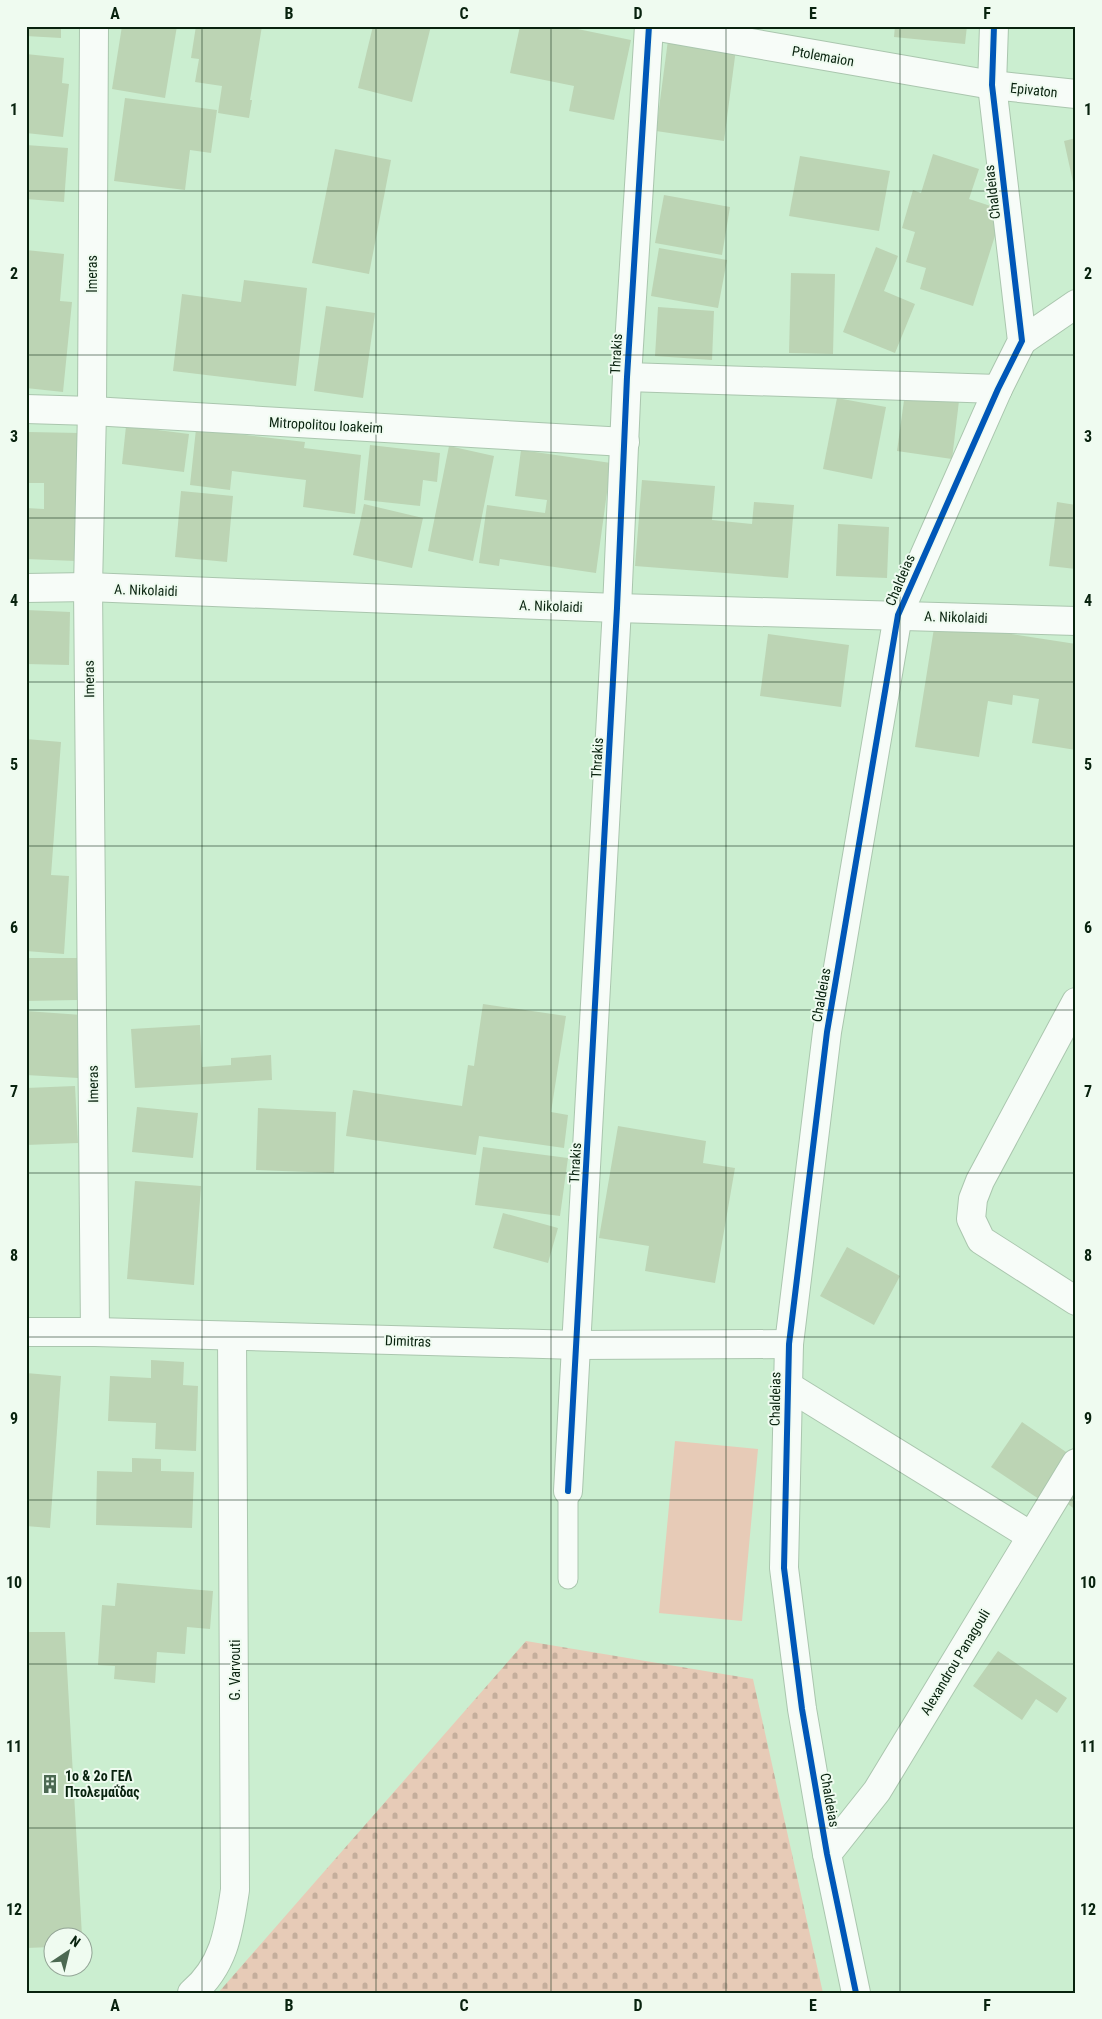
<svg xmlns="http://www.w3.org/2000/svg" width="1102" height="2019" font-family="'Roboto Condensed',sans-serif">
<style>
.cemetery{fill:url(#cemetery-stones)}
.green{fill:#e7cbb7}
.building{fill:#bcd4b4}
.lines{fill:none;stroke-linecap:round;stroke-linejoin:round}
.service-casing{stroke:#aac6ae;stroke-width:21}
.minor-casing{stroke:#aac6ae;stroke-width:30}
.tertiary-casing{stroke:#aac6ae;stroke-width:30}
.service{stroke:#f7fcf8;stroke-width:19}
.minor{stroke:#f7fcf8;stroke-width:28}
.tertiary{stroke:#f7fcf8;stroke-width:28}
.cycleway-casing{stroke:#effbf0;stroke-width:9}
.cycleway{stroke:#0057b8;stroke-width:6}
.grid{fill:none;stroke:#08220e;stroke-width:1;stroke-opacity:0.55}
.labels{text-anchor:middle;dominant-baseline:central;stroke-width:4;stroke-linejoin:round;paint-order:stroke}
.street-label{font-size:14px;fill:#08220e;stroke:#effbf0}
.poi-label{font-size:14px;font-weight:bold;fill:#08220e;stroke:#effbf0;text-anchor:start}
.neatline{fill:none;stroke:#08220e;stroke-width:2}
.grid-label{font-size:16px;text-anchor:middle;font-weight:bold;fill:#08220e}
</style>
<defs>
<pattern id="cemetery-stones" width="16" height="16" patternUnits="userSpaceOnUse" patternTransform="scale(1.25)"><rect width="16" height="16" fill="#e7cbb7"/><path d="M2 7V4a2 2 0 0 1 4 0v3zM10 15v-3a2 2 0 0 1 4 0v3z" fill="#c5ae9c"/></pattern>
</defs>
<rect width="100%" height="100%" fill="#cbeed0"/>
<!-- cemetery -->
<polygon class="cemetery" points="526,1641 753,1679 823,1993 218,1993"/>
<!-- green -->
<polygon class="green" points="675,1441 758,1449 742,1621 659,1613"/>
<!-- building -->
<g class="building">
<polygon points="26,26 61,26 61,38 26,36"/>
<polygon points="122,26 177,26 165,98 112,89"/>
<polygon points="196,26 262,26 250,100 252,100 249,118 218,113 222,86 195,82 199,59 191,58"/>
<polygon points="373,26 431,26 412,102 358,88"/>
<polygon points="520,26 563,26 631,40 614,120 569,111 574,86 510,73"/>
<polygon points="895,26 967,26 965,44 894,37"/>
<polygon points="668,40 736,49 724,141 656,131"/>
<polygon points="26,54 64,58 62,83 69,84 63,137 26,133"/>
<polygon points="125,98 217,110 211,153 190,150 185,190 114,181"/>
<polygon points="1076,138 1076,191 1075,191 1064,141"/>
<polygon points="26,145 68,148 64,202 26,199"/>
<polygon points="335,149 391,160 369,274 312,263"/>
<polygon points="933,154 979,169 969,199 1003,210 973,306 920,289 926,268 906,262 915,232 902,228 913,190 921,193"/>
<polygon points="800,156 890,171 879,231 789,216"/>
<polygon points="664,195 730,207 722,255 655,243"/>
<polygon points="876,247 898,256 884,291 915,304 895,353 843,332"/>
<polygon points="659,248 727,260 718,308 651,296"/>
<polygon points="26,250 64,254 60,301 72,302 63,392 26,388"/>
<polygon points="791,273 835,274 833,354 789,353"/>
<polygon points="244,280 307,288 296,386 173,371 182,294 241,302"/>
<polygon points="326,306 375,313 363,398 314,391"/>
<polygon points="658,307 714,311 712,360 655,356"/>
<polygon points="905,393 959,401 952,459 897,451"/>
<polygon points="837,398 886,407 872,479 823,469"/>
<polygon points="126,426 189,434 184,472 122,464"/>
<polygon points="196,429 305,442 304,448 361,455 355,514 303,507 306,480 232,471 230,490 190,485"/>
<polygon points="29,432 80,433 76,561 26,559 26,508 44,509 44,483 28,483"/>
<polygon points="370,445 440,453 437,482 423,480 420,506 364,500"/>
<polygon points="449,446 494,456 473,561 428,551"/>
<polygon points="521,450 611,463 596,573 500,559 499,566 479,563 487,505 545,513 547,500 515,496"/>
<polygon points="642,480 715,486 712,520 752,524 754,502 794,505 788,578 635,566"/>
<polygon points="181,491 233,496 227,562 175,557"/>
<polygon points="1057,502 1076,505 1076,569 1049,566"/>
<polygon points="364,504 423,518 412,568 353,555"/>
<polygon points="838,524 889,527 887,578 836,576"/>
<polygon points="26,610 70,612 69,665 26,664"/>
<polygon points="935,622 1076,644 1076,750 1032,743 1039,699 1013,695 1012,705 988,701 979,757 915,747"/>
<polygon points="768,634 849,645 841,707 760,696"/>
<polygon points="26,739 61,742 51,875 69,876 64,954 26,951"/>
<polygon points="26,958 77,958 77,1000 26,1001"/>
<polygon points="483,1004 566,1016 551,1112 568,1115 564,1148 479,1136 476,1155 346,1136 353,1090 462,1106 468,1065 474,1066"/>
<polygon points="26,1011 82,1015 78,1078 26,1075"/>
<polygon points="200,1025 202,1067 231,1065 231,1058 271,1055 272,1080 135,1088 131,1029"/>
<polygon points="75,1086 78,1143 26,1145 26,1088"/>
<polygon points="137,1107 198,1113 193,1158 132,1152"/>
<polygon points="258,1108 336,1112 334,1173 256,1170"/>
<polygon points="618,1126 706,1141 703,1163 735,1168 715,1283 645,1271 649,1246 599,1238"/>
<polygon points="483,1147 568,1158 560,1216 475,1205"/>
<polygon points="135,1181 201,1186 194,1285 127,1279"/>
<polygon points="503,1213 558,1228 548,1263 493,1248"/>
<polygon points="847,1247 900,1276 874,1325 820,1296"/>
<polygon points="151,1360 184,1362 183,1385 198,1386 196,1451 155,1449 156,1423 108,1421 110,1376 151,1378"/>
<polygon points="26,1373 61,1376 50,1528 26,1526"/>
<polygon points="1022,1422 1072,1456 1042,1501 991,1467"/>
<polygon points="132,1458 161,1459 161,1471 194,1472 192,1528 96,1525 97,1471 132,1472"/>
<polygon points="1076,1486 1076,1510 1065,1502"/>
<polygon points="117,1583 213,1591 210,1629 187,1627 185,1654 157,1652 155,1683 114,1679 115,1666 98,1665 102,1605 115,1606"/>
<polygon points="26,1632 65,1632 82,1936 52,1936 52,1947 26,1948"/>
<polygon points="998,1651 1067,1698 1057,1713 1036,1699 1022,1720 973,1686"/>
</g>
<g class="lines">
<!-- service casing -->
<g class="service-casing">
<polyline id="service" points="568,1579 568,1491"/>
</g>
<!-- minor casing -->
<g class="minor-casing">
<g id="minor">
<polyline points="94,26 92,411 88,587 95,1332"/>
<polyline points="653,26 992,85 1076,94"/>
<polyline points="1022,341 1076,304"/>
<polyline points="627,377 998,389"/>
<polyline points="1076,1002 980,1181 973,1199 971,1219 981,1240 1076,1301"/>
<polyline points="26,1332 95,1332 578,1345 789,1344"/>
<polyline points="788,1386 1031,1536"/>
<polyline points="827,1854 877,1791 1076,1463"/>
<path d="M192,1993C225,1965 229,1929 235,1890L232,1336"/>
<polyline points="856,1993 827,1854 802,1709 784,1568 789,1344 827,1032 898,615 998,389 1022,341 992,85 994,26"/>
</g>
</g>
<!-- tertiary casing -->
<g class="tertiary-casing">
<g id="tertiary">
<polyline points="26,409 92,411 625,442"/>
<polyline points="26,588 88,587 617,608 1076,621"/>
<polyline points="568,1491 617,608 627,377 649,26"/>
</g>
</g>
<!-- service -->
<use href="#service" class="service"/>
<!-- minor -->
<use href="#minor" class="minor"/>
<!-- tertiary -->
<use href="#tertiary" class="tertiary"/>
<!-- cycleway casing -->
<g class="cycleway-casing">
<g id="cycleway">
<polyline points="568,1491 617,608 627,377 649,26"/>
<polyline points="856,1993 827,1854 802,1709 784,1568 789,1344 827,1032 898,615 998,389 1022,341 992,85 994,26"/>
</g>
</g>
<!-- cycleway -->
<use href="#cycleway" class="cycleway"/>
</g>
<!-- grid -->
<path class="grid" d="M202,26V1993M376,26V1993M551,26V1993M726,26V1993M900,26V1993M26,191H1076M26,355H1076M26,518H1076M26,682H1076M26,846H1076M26,1010H1076M26,1173H1076M26,1337H1076M26,1500H1076M26,1664H1076M26,1828H1076"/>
<!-- icons -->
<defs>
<g id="building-bare" transform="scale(1.5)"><path d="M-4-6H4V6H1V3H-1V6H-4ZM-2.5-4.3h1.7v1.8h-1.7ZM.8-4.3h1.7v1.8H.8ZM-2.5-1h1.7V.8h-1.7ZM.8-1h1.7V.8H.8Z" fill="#4c6952" stroke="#effbf0" stroke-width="2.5" paint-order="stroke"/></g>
</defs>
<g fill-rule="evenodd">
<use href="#building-bare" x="50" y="1784"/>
</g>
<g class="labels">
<!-- street labels -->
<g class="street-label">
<text transform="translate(823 56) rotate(10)">Ptolemaion</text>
<text transform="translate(1034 90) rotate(6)">Epivaton</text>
<text transform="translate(992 192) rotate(-97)">Chaldeias</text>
<text transform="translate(92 274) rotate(-90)">Imeras</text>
<text transform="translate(616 354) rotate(-87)">Thrakis</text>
<text transform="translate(326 425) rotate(3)">Mitropolitou Ioakeim</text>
<text transform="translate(900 580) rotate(-67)">Chaldeias</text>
<text transform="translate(146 590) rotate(2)">A. Nikolaidi</text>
<text transform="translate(551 606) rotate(2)">A. Nikolaidi</text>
<text transform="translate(956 617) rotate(2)">A. Nikolaidi</text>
<text transform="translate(89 679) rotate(-91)">Imeras</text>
<text transform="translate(597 758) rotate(-87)">Thrakis</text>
<text transform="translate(821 995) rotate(-80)">Chaldeias</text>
<text transform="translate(93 1084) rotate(-91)">Imeras</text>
<text transform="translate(575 1163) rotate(-87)">Thrakis</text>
<text transform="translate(408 1341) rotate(2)">Dimitras</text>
<text transform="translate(775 1399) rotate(-89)">Chaldeias</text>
<text transform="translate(955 1662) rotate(-59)">Alexandrou Panagouli</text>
<text transform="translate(235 1670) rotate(-90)">G. Varvouti</text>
<text transform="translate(830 1800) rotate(80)">Chaldeias</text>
</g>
<!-- poi labels -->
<g class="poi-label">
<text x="65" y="1776">1ο &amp; 2ο ΓΕΛ<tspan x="65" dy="16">Πτολεμαΐδας</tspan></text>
</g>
</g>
<!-- border -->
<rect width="1102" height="2019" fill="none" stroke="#effbf0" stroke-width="55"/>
<!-- north arrow -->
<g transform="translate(68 1952) rotate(35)"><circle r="24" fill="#effbf0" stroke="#93a496"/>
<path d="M0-4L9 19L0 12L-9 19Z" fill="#4c6952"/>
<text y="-8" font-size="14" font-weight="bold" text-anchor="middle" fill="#08220e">N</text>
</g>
<rect x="28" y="28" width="1046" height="1964" class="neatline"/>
<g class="grid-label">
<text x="115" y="19">A</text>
<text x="289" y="19">B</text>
<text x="464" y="19">C</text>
<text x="638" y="19">D</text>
<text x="813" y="19">E</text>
<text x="987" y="19">F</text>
<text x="14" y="115">1</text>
<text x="1088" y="115">1</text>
<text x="14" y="279">2</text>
<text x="1088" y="279">2</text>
<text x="14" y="442">3</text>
<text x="1088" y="442">3</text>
<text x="14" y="606">4</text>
<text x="1088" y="606">4</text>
<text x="14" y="770">5</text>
<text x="1088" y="770">5</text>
<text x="14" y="933">6</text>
<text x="1088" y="933">6</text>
<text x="14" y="1097">7</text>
<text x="1088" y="1097">7</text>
<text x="14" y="1261">8</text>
<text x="1088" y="1261">8</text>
<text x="14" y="1424">9</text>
<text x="1088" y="1424">9</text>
<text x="14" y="1588">10</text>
<text x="1088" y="1588">10</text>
<text x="14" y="1752">11</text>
<text x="1088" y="1752">11</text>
<text x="14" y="1915">12</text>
<text x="1088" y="1915">12</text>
<text x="115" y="2011">A</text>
<text x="289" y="2011">B</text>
<text x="464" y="2011">C</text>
<text x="638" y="2011">D</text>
<text x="813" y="2011">E</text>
<text x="987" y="2011">F</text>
</g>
</svg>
